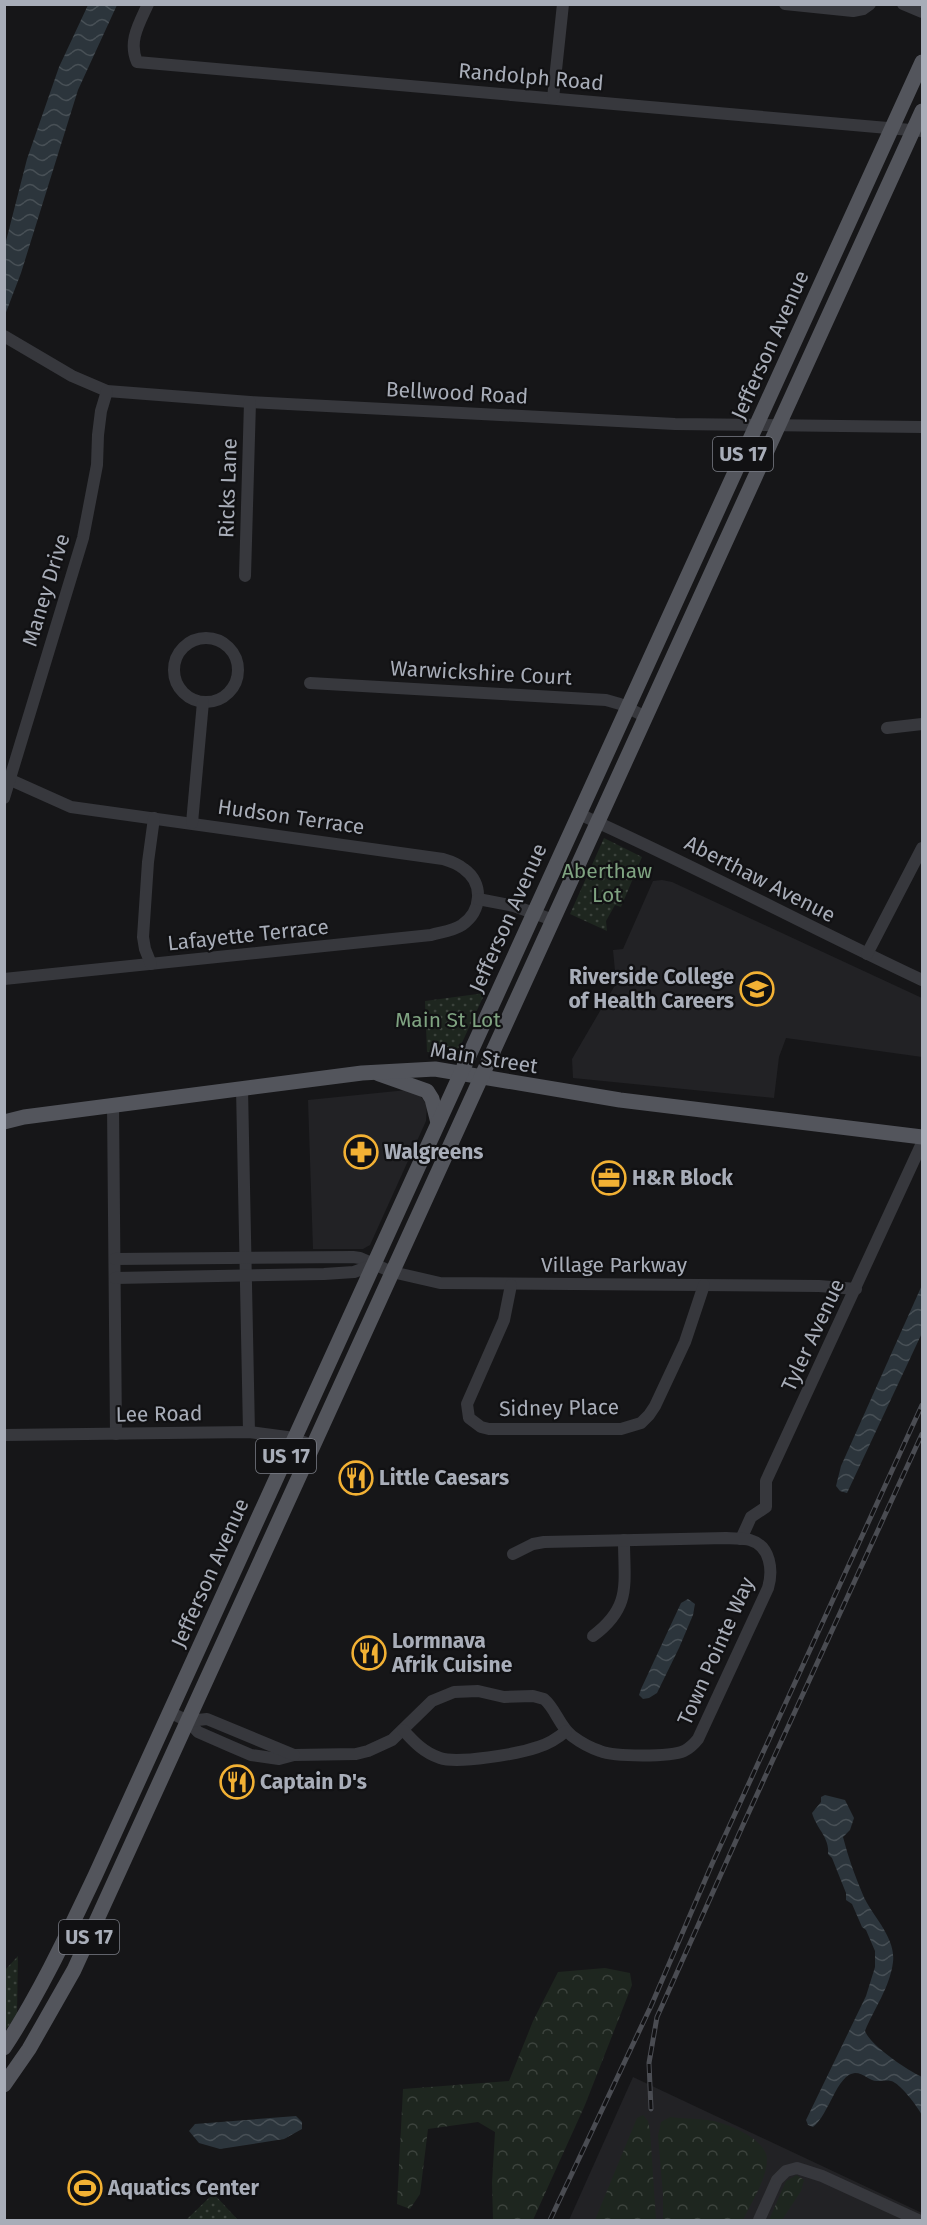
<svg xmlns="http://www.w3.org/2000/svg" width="927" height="2225" font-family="'Fira Sans',sans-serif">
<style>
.built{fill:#222225}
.forest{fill:url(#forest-crowns)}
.park{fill:url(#park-dots)}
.water{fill:url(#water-waves)}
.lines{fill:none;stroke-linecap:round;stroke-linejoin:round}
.minor{stroke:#37383d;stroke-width:12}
.major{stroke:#53555c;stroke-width:15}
.rail-casing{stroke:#4a4c52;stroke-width:5}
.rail{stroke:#111113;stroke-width:3;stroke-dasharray:9;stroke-linecap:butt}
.labels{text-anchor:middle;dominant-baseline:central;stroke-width:4.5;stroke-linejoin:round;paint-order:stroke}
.shield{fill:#111113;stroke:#7b7e86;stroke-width:1.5}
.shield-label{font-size:20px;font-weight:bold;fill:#a8adb8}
.street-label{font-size:21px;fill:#a8adb8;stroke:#111113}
.park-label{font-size:21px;fill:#7fa381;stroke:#111113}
.poi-label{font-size:21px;font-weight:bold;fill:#a8adb8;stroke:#111113;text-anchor:start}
</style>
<defs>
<pattern id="forest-crowns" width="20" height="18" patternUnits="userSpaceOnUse" patternTransform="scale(1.5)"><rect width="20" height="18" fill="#1e261f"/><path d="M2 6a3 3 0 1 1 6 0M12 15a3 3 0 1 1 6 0" fill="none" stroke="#3c433d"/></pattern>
<pattern id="park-dots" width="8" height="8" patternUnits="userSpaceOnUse" patternTransform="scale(1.5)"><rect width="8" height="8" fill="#1e261f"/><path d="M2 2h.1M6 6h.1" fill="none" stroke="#3c433d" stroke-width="1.8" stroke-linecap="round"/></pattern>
<pattern id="water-waves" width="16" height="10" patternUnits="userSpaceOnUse" patternTransform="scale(1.5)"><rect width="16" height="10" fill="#2c353c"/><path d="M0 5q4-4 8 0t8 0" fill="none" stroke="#485056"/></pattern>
</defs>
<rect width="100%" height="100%" fill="#161618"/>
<!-- built -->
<g class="built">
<polygon points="662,880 672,882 922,998 922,1057 786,1038 779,1057 774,1098 573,1078 572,1059 621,975 615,971 613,950 623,949 653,881"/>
<polygon points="407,1090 419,1094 427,1105 426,1121 370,1245 363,1249 313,1249 308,1100"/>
<polygon points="633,2077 922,2213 922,2220 569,2220"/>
</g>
<!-- forest -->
<g class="forest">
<polygon points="605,1968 630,1973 632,1985 585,2105 533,2220 493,2220 492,2183 495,2132 478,2122 428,2129 420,2194 410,2209 397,2204 403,2089 509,2081 533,2021 558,1972"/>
<polygon points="643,2115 648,2121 650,2130 656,2220 595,2220 637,2118"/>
<path d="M670,2117C682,2119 695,2118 707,2120C725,2122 766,2138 767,2159C767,2179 751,2203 743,2220H663V2195L658,2136L661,2122Z"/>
<polygon points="797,2175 804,2180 801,2191 782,2220 769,2220 786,2181"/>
</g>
<!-- park -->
<g class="park">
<polygon points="604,838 642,857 621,907 615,905 606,921 607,931 570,914"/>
<polygon points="485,993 460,1047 450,1053 427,1052 425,1001"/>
<polygon points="18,1956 17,2014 5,2031 5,1970"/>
<polygon points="213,2193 238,2220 186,2220 212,2195"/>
</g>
<!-- water -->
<g class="water">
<polygon points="88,5 117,5 78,90 21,273 5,315 5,245 27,159 59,67"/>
<polygon points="922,1285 922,1333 847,1493 840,1491 836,1486 841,1466"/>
<polygon points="688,1599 695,1604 693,1615 679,1648 657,1693 649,1698 643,1699 639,1695 641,1689 681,1603"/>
<path d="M825,1795L845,1800L854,1818L850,1830L843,1837C848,1857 855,1876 863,1895C872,1916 896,1937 893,1962C890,1987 874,2009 865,2031C871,2046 907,2070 922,2077V2115C917,2106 900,2083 891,2081C886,2080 882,2081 877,2081C869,2081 864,2073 855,2073C837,2074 829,2115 813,2127L808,2125L806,2120L866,1996L875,1967V1951L866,1930L862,1927L852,1904L846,1900V1893L832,1858L828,1854C830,1838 816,1828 812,1813L821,1802V1797Z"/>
<polygon points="296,2116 302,2122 302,2129 284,2139 220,2149 199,2143 189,2131 195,2124"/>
</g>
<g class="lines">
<!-- minor -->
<g class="minor">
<path d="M148,4C139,24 128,41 137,62L922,131"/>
<polyline points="785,4 853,11 863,9 870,4"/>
<polyline points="903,4 922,12"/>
<polyline points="553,98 563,4"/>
<polyline points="4,336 72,376 107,391 250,402 675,424 922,427"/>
<polyline points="245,576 250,402"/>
<circle cx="206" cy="670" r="32"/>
<polyline points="310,683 606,700 620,704 646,717"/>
<polyline points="887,728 922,724"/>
<path d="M4,777L71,807L443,859C450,861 458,864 464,869C484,883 482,911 462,925C453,931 441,932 431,935L4,979"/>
<polyline points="4,798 83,538 97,465 98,435 101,411 107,391"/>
<path d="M579,814C695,866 807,926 922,980"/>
<polyline points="192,823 203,702"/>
<polyline points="478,899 514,906 553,920"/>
<polyline points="867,954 922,848"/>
<polyline points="151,964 145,949 143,937 148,862 154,818"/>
<polyline points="242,1088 249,1432"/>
<polyline points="113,1105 116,1434"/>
<polyline points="115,1259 353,1257 360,1258 392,1272 440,1283 819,1286 856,1289"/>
<polyline points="115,1278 324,1274 354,1272 373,1265"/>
<polyline points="511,1285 504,1320 467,1404 469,1418 481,1427 489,1429 621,1429 641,1423 649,1415 655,1406 685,1342 704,1285"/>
<polyline points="4,1435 249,1432 287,1437 313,1445"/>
<polyline points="741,1539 751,1517 766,1507 766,1481 922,1143"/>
<path d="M593,1636C632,1607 624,1584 624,1540"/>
<path d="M169,1712L188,1721L198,1732L230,1746L251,1755L279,1759L294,1755L356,1754L368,1751L392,1740L432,1701L454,1692L478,1691L504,1697L533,1696L544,1699C556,1709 559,1726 572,1736C580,1742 591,1748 600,1751C615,1757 670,1757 684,1751C690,1748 694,1744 698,1739L768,1588C773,1571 771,1546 750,1540C743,1538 734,1539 726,1538L544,1542L533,1544L513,1554"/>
<polyline points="188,1721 207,1719 294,1755"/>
<path d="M403,1730C414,1742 424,1753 440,1758C458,1764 518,1754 538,1747C548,1744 558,1738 566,1731"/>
<polyline points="759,2220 777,2180 786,2171 797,2168 822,2176 918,2220"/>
</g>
<!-- major -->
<g class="major">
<polyline points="379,1074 427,1091 432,1099 438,1123"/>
<polyline points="4,1122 24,1117 362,1073 435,1069 620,1100 922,1137"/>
<path d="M4,2048C40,1993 67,1935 95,1876L922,62"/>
<polyline points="4,2085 29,2049 74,1970 922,111"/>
</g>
<!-- rail casing -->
<g class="rail-casing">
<g id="rail">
<polyline points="651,2109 649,2063 657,2017 743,1825 922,1434"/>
<polyline points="550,2220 651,2006 712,1864 922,1405"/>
</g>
</g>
<!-- rail -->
<use href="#rail" class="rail"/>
</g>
<!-- icons -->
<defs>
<g id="university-ring" transform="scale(1.725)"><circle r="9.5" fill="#111113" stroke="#f2b134" stroke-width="1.5"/><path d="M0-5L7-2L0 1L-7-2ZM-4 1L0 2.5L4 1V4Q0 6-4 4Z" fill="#f2b134"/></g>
<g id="pharmacy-ring" transform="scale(1.725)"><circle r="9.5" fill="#111113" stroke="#f2b134" stroke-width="1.5"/><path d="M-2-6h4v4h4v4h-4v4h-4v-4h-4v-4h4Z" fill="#f2b134"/></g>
<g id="office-ring" transform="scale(1.725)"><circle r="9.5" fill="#111113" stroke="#f2b134" stroke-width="1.5"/><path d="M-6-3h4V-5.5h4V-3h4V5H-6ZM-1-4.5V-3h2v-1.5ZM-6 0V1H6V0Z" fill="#f2b134"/></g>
<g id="restaurant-ring" transform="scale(1.725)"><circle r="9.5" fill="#111113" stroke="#f2b134" stroke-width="1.5"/><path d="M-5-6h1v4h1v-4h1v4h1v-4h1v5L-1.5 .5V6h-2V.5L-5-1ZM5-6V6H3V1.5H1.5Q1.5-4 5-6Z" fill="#f2b134"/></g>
<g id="stadium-ring" transform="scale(1.725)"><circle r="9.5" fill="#111113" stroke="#f2b134" stroke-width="1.5"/><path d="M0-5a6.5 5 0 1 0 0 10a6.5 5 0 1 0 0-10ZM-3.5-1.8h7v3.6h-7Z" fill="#f2b134"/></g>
</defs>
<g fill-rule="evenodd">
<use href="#university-ring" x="757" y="989"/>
<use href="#pharmacy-ring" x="361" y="1152"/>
<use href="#office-ring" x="609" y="1178"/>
<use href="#restaurant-ring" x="356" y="1478"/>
<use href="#restaurant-ring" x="369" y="1653"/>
<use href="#restaurant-ring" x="237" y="1782"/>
<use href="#stadium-ring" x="85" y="2188"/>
</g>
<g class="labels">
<!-- shield labels -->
<g class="shield">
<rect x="713" y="437" width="60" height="34" rx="4.5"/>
<rect x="256" y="1439" width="60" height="34" rx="4.5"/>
<rect x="59" y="1920" width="60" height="34" rx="4.5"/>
</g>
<g class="shield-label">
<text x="743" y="454">US 17</text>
<text x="286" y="1456">US 17</text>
<text x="89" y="1937">US 17</text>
</g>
<!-- street labels -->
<g class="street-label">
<text transform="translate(531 77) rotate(5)">Randolph Road</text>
<text transform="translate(770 345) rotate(-66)">Jefferson Avenue</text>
<text transform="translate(457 393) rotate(3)">Bellwood Road</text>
<text transform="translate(228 488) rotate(-88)">Ricks Lane</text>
<text transform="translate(46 590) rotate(-73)">Maney Drive</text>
<text transform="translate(481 673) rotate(3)">Warwickshire Court</text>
<text transform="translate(291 817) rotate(8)">Hudson Terrace</text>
<text transform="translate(760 879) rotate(27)">Aberthaw Avenue</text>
<text transform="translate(508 918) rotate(-66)">Jefferson Avenue</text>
<text transform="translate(248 935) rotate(-6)">Lafayette Terrace</text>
<text transform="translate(484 1058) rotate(9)">Main Street</text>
<text x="614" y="1265">Village Parkway</text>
<text transform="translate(813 1335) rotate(-65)">Tyler Avenue</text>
<text transform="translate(559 1408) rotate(-1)">Sidney Place</text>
<text transform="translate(159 1414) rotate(-1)">Lee Road</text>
<text transform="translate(210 1573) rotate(-66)">Jefferson Avenue</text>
<text transform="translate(716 1651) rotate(-66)">Town Pointe Way</text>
</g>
<!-- park labels -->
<g class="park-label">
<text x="607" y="871">Aberthaw<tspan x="607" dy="24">Lot</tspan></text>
<text x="448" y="1020">Main St Lot</text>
</g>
<!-- poi labels -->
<g class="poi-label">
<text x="734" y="977" text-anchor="end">Riverside College<tspan x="734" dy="24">of Health Careers</tspan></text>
<text x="384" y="1152">Walgreens</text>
<text x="632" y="1178">H&amp;R Block</text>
<text x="379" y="1478">Little Caesars</text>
<text x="392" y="1641">Lormnava<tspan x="392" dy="24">Afrik Cuisine</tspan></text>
<text x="260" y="1782">Captain D's</text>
<text x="108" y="2188">Aquatics Center</text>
</g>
</g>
<!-- border -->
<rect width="927" height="2225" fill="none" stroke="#a8adb8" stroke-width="12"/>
</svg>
